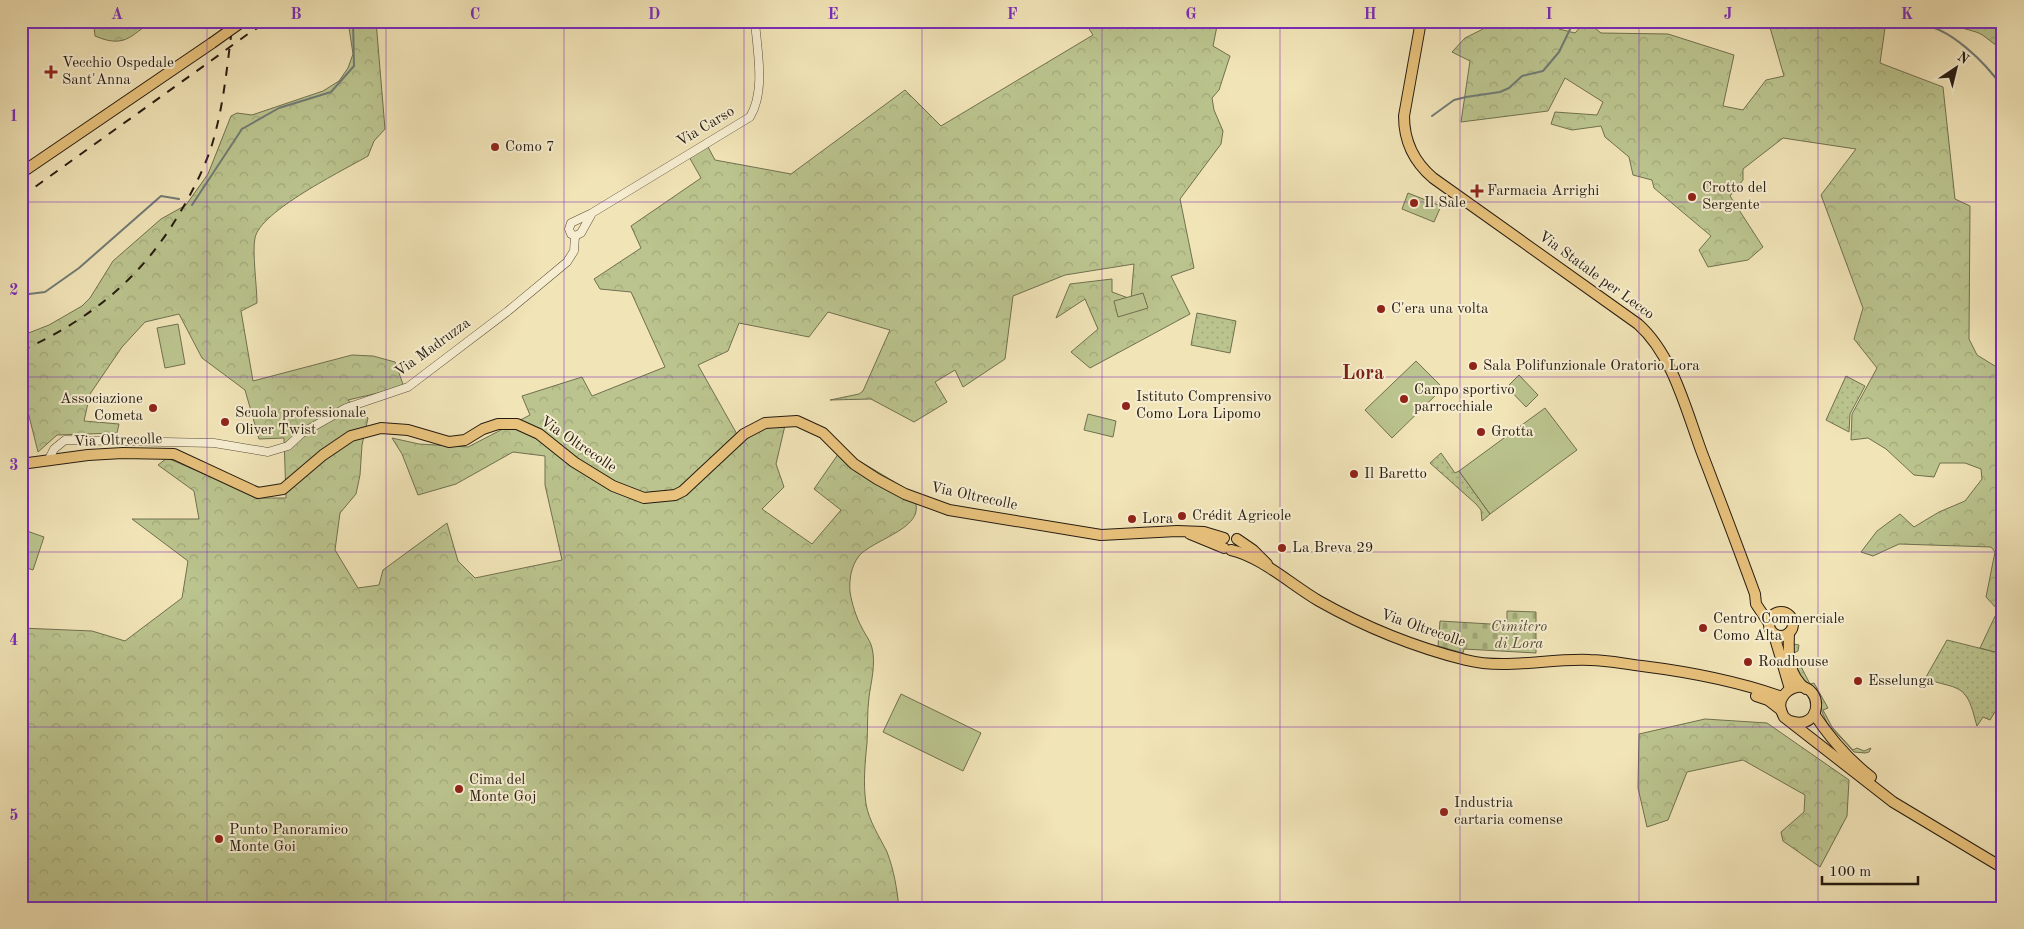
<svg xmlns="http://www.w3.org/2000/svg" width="2024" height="929" font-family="'Old Standard TT',serif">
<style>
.green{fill:url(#green-dots);stroke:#707050}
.forest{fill:url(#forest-crowns);stroke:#707050}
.cemetery{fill:url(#cemetery-stones);stroke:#707050}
.pitch{fill:#bbc48e;stroke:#707050}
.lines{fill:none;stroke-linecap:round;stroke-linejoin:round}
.stream{stroke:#707b76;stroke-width:2}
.tertiary-casing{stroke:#594e3a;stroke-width:9}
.primary-casing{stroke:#261c11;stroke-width:12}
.tertiary{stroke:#f6edd0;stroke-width:8}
.primary{stroke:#e8c27c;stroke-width:10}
.rail{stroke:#261c11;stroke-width:2;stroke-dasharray:9 9;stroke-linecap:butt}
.primary-bridge-casing{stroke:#261c11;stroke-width:12;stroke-linecap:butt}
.primary-bridge{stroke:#e8c27c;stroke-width:10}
.grid{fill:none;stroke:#7b2cbf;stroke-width:1;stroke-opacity:0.55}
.poi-dot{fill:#8f2418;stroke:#f6edd0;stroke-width:2}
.labels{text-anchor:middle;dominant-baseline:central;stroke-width:4;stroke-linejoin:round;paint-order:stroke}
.poi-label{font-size:15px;fill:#261c11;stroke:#f6edd0;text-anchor:start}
.street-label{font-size:15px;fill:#261c11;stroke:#f6edd0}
.park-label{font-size:15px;font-style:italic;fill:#534e36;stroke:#f6edd0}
.district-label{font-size:20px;font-weight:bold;fill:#7a1f14;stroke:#f6edd0}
.neatline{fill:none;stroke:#7b2cbf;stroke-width:2}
.grid-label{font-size:16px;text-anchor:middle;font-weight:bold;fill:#7b2cbf}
</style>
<defs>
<pattern id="green-dots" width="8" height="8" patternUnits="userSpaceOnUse" patternTransform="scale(1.25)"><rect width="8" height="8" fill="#bbc48e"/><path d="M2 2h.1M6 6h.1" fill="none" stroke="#a1a879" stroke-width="1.8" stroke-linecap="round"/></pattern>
<pattern id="forest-crowns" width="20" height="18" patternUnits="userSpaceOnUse" patternTransform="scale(1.25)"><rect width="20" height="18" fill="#bbc48e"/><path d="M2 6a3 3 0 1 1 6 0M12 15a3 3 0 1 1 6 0" fill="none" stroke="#a1a879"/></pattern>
<pattern id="cemetery-stones" width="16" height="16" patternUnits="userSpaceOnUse" patternTransform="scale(1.25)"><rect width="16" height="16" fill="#bbc48e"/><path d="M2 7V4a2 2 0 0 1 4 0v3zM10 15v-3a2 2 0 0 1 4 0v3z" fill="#a1a879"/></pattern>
</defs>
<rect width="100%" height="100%" fill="#f1e4b7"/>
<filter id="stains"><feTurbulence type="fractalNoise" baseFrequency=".004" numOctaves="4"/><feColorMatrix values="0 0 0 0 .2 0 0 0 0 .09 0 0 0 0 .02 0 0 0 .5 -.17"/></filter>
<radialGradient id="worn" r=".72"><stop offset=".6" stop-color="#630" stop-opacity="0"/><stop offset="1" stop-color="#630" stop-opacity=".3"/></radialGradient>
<!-- green -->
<g class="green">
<polygon points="1197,313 1236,321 1230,353 1191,345"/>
<polygon points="1846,376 1865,386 1850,414 1849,432 1826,420"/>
<polygon points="1441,453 1455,473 1459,471 1490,514 1482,521 1481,510 1476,504 1430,463"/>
<path d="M1947,640L2003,654V699L1990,720L1983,717L1977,726C1974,717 1972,704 1966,696C1958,683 1937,686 1926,677Z"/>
<polygon points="1794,644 1799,645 1798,651 1794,653 1810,684 1814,683 1828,708 1823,710 1832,727 1853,750 1857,748 1864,751 1871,748 1869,752 1865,753 1854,752 1827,723 1822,712 1820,698 1803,682 1795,669 1793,650"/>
</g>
<!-- forest -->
<g class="forest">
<path d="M97,21H163C133,23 134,53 95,36L94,27Z"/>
<path d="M348,21H376L385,129L374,141L368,156C344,170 260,211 255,238C252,252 257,287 257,303L241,311L253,381L352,355L373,356L395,362L404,387L348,400L368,418L362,445L360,475L356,494L340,513L335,550L358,588L379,585L383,570L447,523L458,561L475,578L562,560L545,485V456L513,452L456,484L418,495L402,454L392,438L419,444L468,447L530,415L522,396L582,377L592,396L665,367L631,292L600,289L594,279L641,248L631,226L701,178L688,155L708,147L715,160L791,174L905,90L941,126L1093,35L1084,21H1218L1213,46L1230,56L1219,90L1212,98L1214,110L1223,131L1221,144L1180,199L1194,268L1171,276L1190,314L1090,368L1071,352L1098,329L1085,299L1056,318L1070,284L1112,279V292L1131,299L1134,264L1065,275L1013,296L1005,359L963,387L955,370L935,382L947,402L914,422L871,399L830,400L859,394L863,391L890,330L828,312L809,337L739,323L728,351L698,365L738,436L786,421L776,464L784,487L762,509L812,544L841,510L814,489L841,450L908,490C939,526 875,537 859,556C851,566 849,580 850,592C852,604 856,617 862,628C865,634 871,642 872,648C876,664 871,682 869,697C867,712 868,728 867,743C865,763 863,783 866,804C869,821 879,836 887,852C894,870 897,889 899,908H21V628L92,631L125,641L182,598L188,561L132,519H199L194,491L158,465L167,458L261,498H286L284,438L259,439L245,390L202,358L179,314L145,322L122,347L90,394L84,421L119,424L117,433L57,435L38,452L27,408L21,409V336L49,325L82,306L90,298L113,261L161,219L186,205L208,174L231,116L237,113L252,115L323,91L339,81L348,68L353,54Z"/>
<polygon points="1484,21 1558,21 1559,29 1575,33 1586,21 1601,33 1668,34 1734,55 1723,106 1743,110 1766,80 1784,76 1769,24 1790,21 1886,21 1880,63 1943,87 1955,199 1970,206 1969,339 1977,355 2003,371 2003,654 1980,648 1998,610 1986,597 1995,552 1991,547 1899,544 1873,556 1861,552 1877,531 1900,514 1914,527 1939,512 1965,501 1982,479 1981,469 1965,463 1940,463 1934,477 1914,475 1886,449 1868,438 1851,440 1852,414 1877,368 1854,339 1863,308 1821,195 1856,149 1783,138 1743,169 1743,180 1730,196 1763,247 1748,260 1708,267 1699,250 1711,236 1654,188 1652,180 1633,175 1629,157 1605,137 1601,126 1572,130 1551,124 1555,112 1597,115 1603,102 1565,78 1548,111 1461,122 1470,61 1452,52 1465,38 1483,29"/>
<path d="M1904,21H2003V48C1992,45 1986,35 1976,32C1952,24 1928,23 1904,21Z"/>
<polygon points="1705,719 1767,723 1849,780 1847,816 1820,867 1783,841 1781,832 1804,812 1805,795 1743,760 1687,772 1668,820 1647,827 1638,788 1639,734"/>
</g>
<!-- cemetery -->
<polygon class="cemetery" points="1507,611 1536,612 1536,653 1464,649 1463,653 1438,646 1440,621 1507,625"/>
<!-- pitch -->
<g class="pitch">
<polygon points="1408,193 1441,206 1434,222 1402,209"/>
<polygon points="1143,293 1148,308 1118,317 1114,301"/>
<polygon points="178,324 185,364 165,368 157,328"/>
<polygon points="1416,361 1443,388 1392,438 1365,410"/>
<polygon points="1519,375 1538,395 1526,407 1507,387"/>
<polygon points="1545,408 1577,450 1490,514 1459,471"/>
<polygon points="1088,414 1116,421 1113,437 1084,430"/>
<polygon points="27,531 44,537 33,570 21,566 21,548"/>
<polygon points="901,694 981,733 963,771 883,732"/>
</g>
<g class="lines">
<!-- stream -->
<g class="stream">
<path d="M1860,21C1879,30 1898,23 1918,24C1949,26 1986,63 2003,88"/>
<polyline points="1973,21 2003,30"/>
<polyline points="1933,26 1944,21"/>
<polyline points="1432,116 1454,100 1466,97 1500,92 1509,88 1522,76 1543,71 1559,52 1574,21"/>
<polyline points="192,205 242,129 279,108 331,92 354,66 353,21"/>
<polyline points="21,295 45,292 79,268 161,196 179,199"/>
</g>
<!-- tertiary casing -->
<g class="tertiary-casing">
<g id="tertiary">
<path d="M575,236L571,234L569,229L571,223L592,213L750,117C766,90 757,51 755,21"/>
<polyline points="575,236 581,233 591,215"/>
<polyline points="49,459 54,449 65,440 214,443 268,452 288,446 302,433 346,408 408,387 508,311 567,262 574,251 575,236"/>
</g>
</g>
<!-- primary casing -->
<g class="primary-casing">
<g id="primary">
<path d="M1421,21L1404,116C1404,141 1413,161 1433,178L1638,324C1673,355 1686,410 1702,453C1720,500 1738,547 1755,594L1756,604L1768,622"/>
<polyline points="21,173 212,43"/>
<polyline points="21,464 88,455 123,453 174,454 258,493 283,489 323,455 351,436 381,428 408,430 449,442 465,440 483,429 498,424 517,424 539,434 574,462 613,486 644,498 675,495 683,491 744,434 765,423 797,421 823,433 854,464 877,479 905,494 949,510 1101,535 1177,531 1204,532 1224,538"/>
<polyline points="1190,534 1224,548"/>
<polyline points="1237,539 1253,550 1267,564"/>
<path d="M1231,550C1260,556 1293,586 1319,601C1365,627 1414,647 1466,660C1506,670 1548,658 1590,660C1607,660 1625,664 1642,666C1690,672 1737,681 1782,697"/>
<circle cx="1781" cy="624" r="12"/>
<path d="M1789,633C1788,655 1788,675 1806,689"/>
<polyline points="1774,635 1790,689"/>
<polyline points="1756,696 1768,700 1781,710"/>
<path d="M1814,714C1830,738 1849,760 1871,777"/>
<path d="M1790,721C1823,732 1824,684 1797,687C1791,688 1787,691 1784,695C1778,703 1780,709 1784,717L1893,802L2003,868"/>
</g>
</g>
<!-- tertiary -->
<use href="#tertiary" class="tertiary"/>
<!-- primary -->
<use href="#primary" class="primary"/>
<!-- rail -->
<g class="rail">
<polyline points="21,197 212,60 252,31 270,21"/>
<path d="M21,351C95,317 145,275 185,204C198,181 210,156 216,130C225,95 228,57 233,21"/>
</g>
<!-- primary-bridge casing -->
<g class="primary-bridge-casing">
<polyline id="primary-bridge" points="212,43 243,21"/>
</g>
<!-- primary-bridge -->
<use href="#primary-bridge" class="primary-bridge"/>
</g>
<!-- grid -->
<path class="grid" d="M207,21V908M386,21V908M564,21V908M744,21V908M922,21V908M1102,21V908M1280,21V908M1460,21V908M1639,21V908M1818,21V908M21,202H2003M21,377H2003M21,552H2003M21,727H2003"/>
<!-- markers -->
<g class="poi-dot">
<path d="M48.5 64.5h5v5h5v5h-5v5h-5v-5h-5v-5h5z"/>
<circle cx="495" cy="147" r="5"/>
<path d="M1474.5 183.5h5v5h5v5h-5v5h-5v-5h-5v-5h5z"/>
<circle cx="1692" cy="197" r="5"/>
<circle cx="1414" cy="203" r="5"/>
<circle cx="1381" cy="309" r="5"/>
<circle cx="1473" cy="366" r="5"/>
<circle cx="1404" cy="399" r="5"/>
<circle cx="1126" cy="406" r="5"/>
<circle cx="153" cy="408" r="5"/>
<circle cx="225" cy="422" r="5"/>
<circle cx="1481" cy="432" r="5"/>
<circle cx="1354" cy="474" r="5"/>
<circle cx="1182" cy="516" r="5"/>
<circle cx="1132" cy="519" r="5"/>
<circle cx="1282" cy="548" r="5"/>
<circle cx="1703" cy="628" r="5"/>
<circle cx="1748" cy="662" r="5"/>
<circle cx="1858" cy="681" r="5"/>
<circle cx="459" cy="789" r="5"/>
<circle cx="1444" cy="812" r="5"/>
<circle cx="219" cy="839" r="5"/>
</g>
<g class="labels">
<!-- poi labels -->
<g class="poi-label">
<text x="62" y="63">Vecchio Ospedale<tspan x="62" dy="17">Sant'Anna</tspan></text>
<text x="505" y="147">Como 7</text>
<text x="1702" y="188">Crotto del<tspan x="1702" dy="17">Sergente</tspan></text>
<text x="1487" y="191">Farmacia Arrighi</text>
<text x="1424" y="203">Il Sale</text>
<text x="1391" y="309">C'era una volta</text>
<text x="1483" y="366">Sala Polifunzionale Oratorio Lora</text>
<text x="1414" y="390">Campo sportivo<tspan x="1414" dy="17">parrocchiale</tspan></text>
<text x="1136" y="397">Istituto Comprensivo<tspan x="1136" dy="17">Como Lora Lipomo</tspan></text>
<text x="143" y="399" text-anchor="end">Associazione<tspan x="143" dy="17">Cometa</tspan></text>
<text x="235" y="413">Scuola professionale<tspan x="235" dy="17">Oliver Twist</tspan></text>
<text x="1491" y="432">Grotta</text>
<text x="1364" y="474">Il Baretto</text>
<text x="1192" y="516">Crédit Agricole</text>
<text x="1142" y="519">Lora</text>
<text x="1292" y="548">La Breva 29</text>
<text x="1713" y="619">Centro Commerciale<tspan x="1713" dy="17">Como Alta</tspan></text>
<text x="1758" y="662">Roadhouse</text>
<text x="1868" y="681">Esselunga</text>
<text x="469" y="780">Cima del<tspan x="469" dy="17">Monte Goj</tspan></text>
<text x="1454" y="803">Industria<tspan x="1454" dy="17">cartaria comense</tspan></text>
<text x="229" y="830">Punto Panoramico<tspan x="229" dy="17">Monte Goi</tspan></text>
</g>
<!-- street labels -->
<g class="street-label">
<text transform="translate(706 127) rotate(-31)">Via Carso</text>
<text transform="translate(1596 276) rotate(36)">Via Statale per Lecco</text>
<text transform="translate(433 348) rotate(-36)">Via Madruzza</text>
<text transform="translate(118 441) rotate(-2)">Via Oltrecolle</text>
<text transform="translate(578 445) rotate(34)">Via Oltrecolle</text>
<text transform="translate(974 497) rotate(12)">Via Oltrecolle</text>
<text transform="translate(1423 629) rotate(19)">Via Oltrecolle</text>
</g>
<!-- park labels -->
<g class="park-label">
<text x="1519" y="627">Cimitero<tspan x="1519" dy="17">di Lora</tspan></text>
</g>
<!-- district labels -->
<g class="district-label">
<text x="1363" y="374">Lora</text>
</g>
</g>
<!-- margin -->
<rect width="2024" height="929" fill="none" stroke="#f1e4b7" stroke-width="55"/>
<!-- north arrow -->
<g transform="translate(1956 68) rotate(35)" stroke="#f6edd0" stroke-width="4" paint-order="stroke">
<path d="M0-4L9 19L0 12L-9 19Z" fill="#261c11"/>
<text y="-8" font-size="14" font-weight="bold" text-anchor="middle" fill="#261c11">N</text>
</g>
<!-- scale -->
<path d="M1822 876v8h96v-8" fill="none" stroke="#261c11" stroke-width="2.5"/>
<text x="1829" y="876" font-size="15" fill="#261c11" stroke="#f6edd0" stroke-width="4" paint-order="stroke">100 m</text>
<rect x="28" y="28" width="1968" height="874" class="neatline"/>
<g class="grid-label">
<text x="117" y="19">A</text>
<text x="296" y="19">B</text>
<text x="475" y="19">C</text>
<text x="654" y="19">D</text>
<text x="833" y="19">E</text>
<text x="1012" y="19">F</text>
<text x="1191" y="19">G</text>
<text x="1370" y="19">H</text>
<text x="1549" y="19">I</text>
<text x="1728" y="19">J</text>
<text x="1907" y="19">K</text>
<text x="14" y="121">1</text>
<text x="14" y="295">2</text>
<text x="14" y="470">3</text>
<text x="14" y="645">4</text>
<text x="14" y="820">5</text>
</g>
<rect width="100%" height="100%" filter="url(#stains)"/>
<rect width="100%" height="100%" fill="url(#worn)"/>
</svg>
